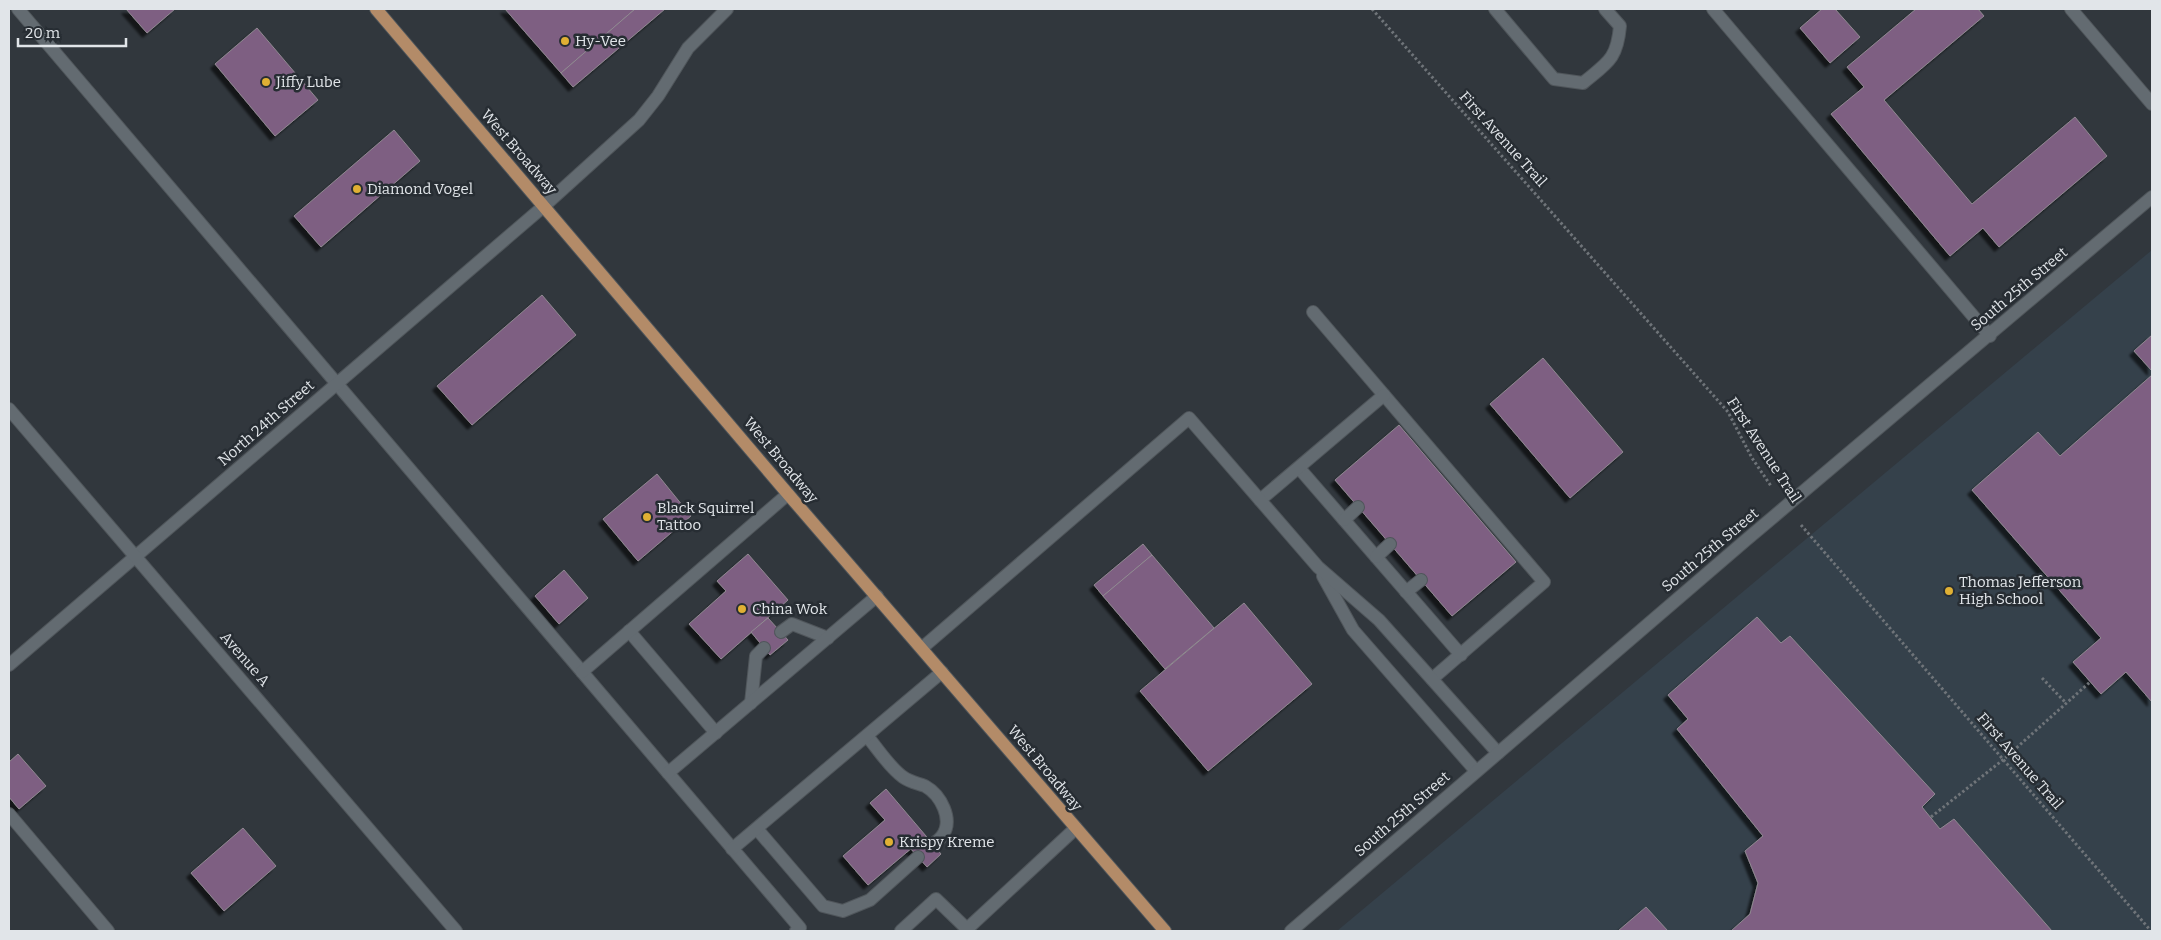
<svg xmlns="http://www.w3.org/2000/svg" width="2161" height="940" font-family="Bitter,serif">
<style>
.built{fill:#35414b}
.building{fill:#7e5e82;stroke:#908991;filter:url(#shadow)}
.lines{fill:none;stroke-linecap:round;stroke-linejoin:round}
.service-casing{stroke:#50565b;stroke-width:14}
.minor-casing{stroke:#50565b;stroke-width:14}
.tertiary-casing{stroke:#50565b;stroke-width:14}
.primary-casing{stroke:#50565b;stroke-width:14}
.path{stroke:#6f7479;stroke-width:3;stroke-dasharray:2.5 2.5;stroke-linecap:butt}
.service{stroke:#636b71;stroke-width:12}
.minor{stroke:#636b71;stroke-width:12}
.tertiary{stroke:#636b71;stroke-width:12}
.primary{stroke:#b38b68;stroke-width:12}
.poi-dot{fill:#e0b034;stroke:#272d33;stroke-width:2}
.labels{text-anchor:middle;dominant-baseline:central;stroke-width:5;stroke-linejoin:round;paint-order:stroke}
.poi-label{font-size:15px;fill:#e1e5e9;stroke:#272d33;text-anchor:start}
.street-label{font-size:15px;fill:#e1e5e9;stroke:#272d33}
</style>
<defs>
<filter id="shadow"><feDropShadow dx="-4.5" dy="4.5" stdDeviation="1" flood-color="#0009"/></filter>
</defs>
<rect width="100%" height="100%" fill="#31373d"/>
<!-- built -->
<polygon class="built" points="2152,250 2152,931 1337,931"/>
<!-- building -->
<g class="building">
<polygon points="126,9 175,9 147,33"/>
<polygon points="505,9 635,9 561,73"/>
<polygon points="635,9 665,9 573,87 561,73"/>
<polygon points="1822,9 1835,9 1860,37 1830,63 1800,28"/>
<polygon points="1916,9 1978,9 1984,16 1884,100 1972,204 2075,117 2107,156 1999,247 1983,228 1950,256 1831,114 1864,87 1847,67"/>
<polygon points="257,28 318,100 275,136 215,64"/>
<polygon points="394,130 420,161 321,247 294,216"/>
<polygon points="542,295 576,335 472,425 437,386"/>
<polygon points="2152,335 2152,371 2134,351"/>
<polygon points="1543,358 1623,452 1570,498 1490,404"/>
<polygon points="2152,375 2152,702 2126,672 2101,694 2073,662 2101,638 1972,490 2038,432 2060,456"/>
<polygon points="1399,425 1516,562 1452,616 1335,480"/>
<polygon points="657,474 691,516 638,561 603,519"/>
<polygon points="1143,544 1152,555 1103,596 1094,585"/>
<polygon points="748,554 788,600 721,659 689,624 726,591 717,581"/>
<polygon points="1152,555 1214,628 1165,669 1103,596"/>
<polygon points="564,570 588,598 559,624 535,596"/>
<polygon points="1244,603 1312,684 1208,771 1140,691"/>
<polygon points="1757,617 1781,643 1790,636 1935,794 1922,807 1940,829 1954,819 2052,931 1731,931 1750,914 1758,883 1745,851 1763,836 1677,729 1688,719 1668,695"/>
<polygon points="768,618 788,640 770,655 751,632"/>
<polygon points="18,754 46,786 19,809 9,797 9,762"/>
<polygon points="886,789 926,836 868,885 843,856 885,820 870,803"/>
<polygon points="243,828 276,866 224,911 191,873"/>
<polygon points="926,836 941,854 927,867 911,849"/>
<polygon points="1646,907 1668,931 1618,931"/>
</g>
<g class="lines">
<!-- service casing -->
<g class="service-casing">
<g id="service">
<polyline points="18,9 800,928 796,931"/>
<path d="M1495,9L1554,79L1583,83C1607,63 1617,60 1620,26L1605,9"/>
<polyline points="1713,9 1990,336"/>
<polyline points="544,206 639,120 658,96 688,48 727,9"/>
<polyline points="1313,312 1544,582 1432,679"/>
<polyline points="1299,468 1461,655"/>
<polyline points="1260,500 1384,395"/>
<polyline points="1344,520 1358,507"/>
<polyline points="1376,557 1390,544"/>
<polyline points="1323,576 1353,630 1476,771"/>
<polyline points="1406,592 1421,580"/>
<polyline points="629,631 716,733"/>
<polyline points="781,632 792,624 828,638"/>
<polyline points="922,648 1189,418 1318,567 1379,620 1498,753"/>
<polyline points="582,672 788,494"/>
<polyline points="751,703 756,656 764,648"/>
<path d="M867,736C878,749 889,767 903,777C910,782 917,783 925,786C941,795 954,820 942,836C940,839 936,842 933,844"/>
<polyline points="668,773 877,596"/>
<polyline points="9,814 108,931"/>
<polyline points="757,829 823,906 843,911 870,900 918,857"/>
<polyline points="732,849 942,672"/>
<polyline points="901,931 936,899 967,929 1076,828"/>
</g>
</g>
<!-- minor casing -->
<g class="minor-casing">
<polyline id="minor" points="9,665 544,206"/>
</g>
<!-- tertiary casing -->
<g class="tertiary-casing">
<g id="tertiary">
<polyline points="2071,9 2152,104"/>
<polyline points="9,409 456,931"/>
<polyline points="1291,931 1746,540 2152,197"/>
</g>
</g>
<!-- primary casing -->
<g class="primary-casing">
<polyline id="primary" points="376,9 788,494 1165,931"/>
</g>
<!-- path -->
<g class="path">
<polyline points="1372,9 1728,412 1752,458 1771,486"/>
<polyline points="1801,525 2151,931"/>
<polyline points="2042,678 2066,703"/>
<polyline points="1931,817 2004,759 2090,682"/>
</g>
<!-- service -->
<use href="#service" class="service"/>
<!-- minor -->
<use href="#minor" class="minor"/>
<!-- tertiary -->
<use href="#tertiary" class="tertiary"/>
<!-- primary -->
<use href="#primary" class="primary"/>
</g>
<!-- markers -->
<g class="poi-dot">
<circle cx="565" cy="41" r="5"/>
<circle cx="266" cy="82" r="5"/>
<circle cx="357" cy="189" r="5"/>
<circle cx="647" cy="517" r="5"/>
<circle cx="1949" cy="591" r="5"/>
<circle cx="742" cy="609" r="5"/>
<circle cx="889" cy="842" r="5"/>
</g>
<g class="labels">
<!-- poi labels -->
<g class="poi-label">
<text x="575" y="41">Hy-Vee</text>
<text x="276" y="82">Jiffy Lube</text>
<text x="367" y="189">Diamond Vogel</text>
<text x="657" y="508">Black Squirrel<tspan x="657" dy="17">Tattoo</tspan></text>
<text x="1959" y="582">Thomas Jefferson<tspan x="1959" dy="17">High School</tspan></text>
<text x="752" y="609">China Wok</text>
<text x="899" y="842">Krispy Kreme</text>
</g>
<!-- street labels -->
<g class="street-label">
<text transform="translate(1503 139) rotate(48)">First Avenue Trail</text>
<text transform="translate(519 152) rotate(49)">West Broadway</text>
<text transform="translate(2019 289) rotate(-40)">South 25th Street</text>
<text transform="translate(266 423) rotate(-41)">North 24th Street</text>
<text transform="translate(1764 450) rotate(57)">First Avenue Trail</text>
<text transform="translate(781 460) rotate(50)">West Broadway</text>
<text transform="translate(1710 550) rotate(-40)">South 25th Street</text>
<text transform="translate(245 659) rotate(49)">Avenue A</text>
<text transform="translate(2020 761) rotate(49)">First Avenue Trail</text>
<text transform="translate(1045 768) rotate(50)">West Broadway</text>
<text transform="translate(1402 814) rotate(-41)">South 25th Street</text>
</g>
</g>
<!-- border -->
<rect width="2161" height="940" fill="none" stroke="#e1e5e9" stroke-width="20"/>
<!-- scale -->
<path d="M18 38v8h108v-8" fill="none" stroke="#e1e5e9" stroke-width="2.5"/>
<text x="25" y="38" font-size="15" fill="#e1e5e9" stroke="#272d33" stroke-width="4" paint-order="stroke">20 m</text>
</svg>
